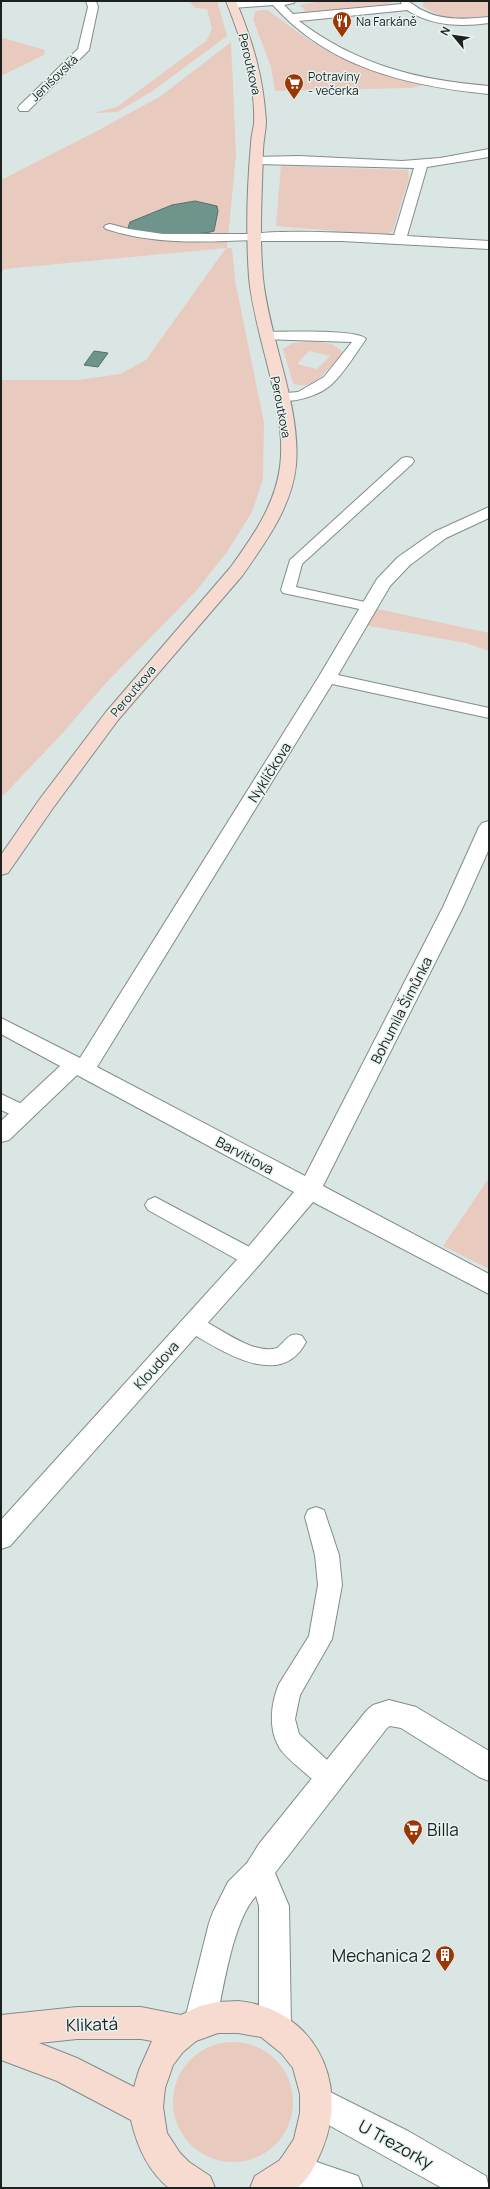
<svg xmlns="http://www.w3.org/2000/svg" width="490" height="2189" font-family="Manrope,sans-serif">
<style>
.green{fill:#e8cabf;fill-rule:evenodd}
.water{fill:#6e948c;stroke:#55716b}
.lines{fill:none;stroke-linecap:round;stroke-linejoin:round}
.lane-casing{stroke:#828d8a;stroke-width:2}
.street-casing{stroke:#828d8a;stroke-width:2}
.secondary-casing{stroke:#828d8a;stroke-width:2}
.lane{fill:#fff;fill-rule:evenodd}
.street{fill:#fff;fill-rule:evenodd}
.secondary{fill:#f7dad0;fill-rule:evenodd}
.labels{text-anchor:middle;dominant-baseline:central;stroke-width:3;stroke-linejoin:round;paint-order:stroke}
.far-poi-label{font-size:12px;fill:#1c201f;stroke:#e7f3f0;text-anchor:start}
.far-street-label{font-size:12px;fill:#1c201f;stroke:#e7f3f0}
.street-label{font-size:14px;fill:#1c201f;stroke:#e7f3f0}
.near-poi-label{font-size:17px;fill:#1c201f;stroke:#e7f3f0;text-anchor:start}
.near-street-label{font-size:17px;fill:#1c201f;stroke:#e7f3f0}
</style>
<rect width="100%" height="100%" fill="#dae6e3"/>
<!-- green -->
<g class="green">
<polygon points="189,1 217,1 227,36 151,92 117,112 94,113 117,107 206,41 212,29 207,9 196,8"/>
<polygon points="322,1 395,1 388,4 310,12 306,12 300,5"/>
<path d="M426,1H489V16C467,22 442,20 423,6V2Z"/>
<path d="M262,10H267C290,26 312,44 337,56C365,69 394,77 424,85L411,88L275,91L271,67L253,19L256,11Z"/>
<polygon points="3,38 45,50 44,55 1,76 1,39"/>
<polygon points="231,42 236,155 227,248 232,248 235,280 264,423 263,479 252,512 227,552 196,591 105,684 59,737 1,798 1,380 78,380 120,374 146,360 226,248 5,269 1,273 1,180 99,130 161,96"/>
<polygon points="281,166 408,170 409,178 393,230 386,235 276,226"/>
<path d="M312,341L332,344L342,351L341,355C329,367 312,394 293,383L283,349L293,343ZM309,351L330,356L317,369L297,364Z"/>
<polygon points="369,607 489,633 489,651 466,643 359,624"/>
<polygon points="489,1178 489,1269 443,1246"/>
<circle cx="233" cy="2102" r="60"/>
</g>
<!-- water -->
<g class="water">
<path d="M195,201L217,206L218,211L214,231C201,236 140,235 128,228L130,222L172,205Z"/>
<polygon points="94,351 108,353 98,367 84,365"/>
</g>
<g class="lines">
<!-- lane casing -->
<g class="lane-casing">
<g id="lane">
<path d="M110,224L129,229L163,234H254L260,237L254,240C203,242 155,245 106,229L104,227L106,225Z"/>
<path d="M266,332C281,332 359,329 366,339C356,353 346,370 334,382C322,395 294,404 276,400L275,397L276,394L298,392L324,377L352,342L262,339L260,336Z"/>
<polygon points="407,457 412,458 414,461 412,464 302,564 296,587 374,604 376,607 374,610 369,611 283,593 281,590 290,560 402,458"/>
<polygon points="1,1094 30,1108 33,1113 30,1118 23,1120 1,1110"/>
<polygon points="155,1197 259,1252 262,1258 259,1264 252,1266 245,1264 148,1210 145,1205 148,1200"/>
<path d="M193,1316C217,1324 251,1356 277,1348C287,1340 289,1331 302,1336L306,1342C280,1392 219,1349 186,1330L182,1324L186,1318Z"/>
<path d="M316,1507L324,1510L339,1555L342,1585L332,1639L300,1695L295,1719L299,1734L339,1771L343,1779L339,1787L330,1791L321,1787C311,1777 285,1758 279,1747C268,1728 271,1703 279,1684L309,1636L318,1585L315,1555L305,1517L308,1510Z"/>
</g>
</g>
<!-- street casing -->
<g class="street-casing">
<g id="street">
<polygon points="86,1 96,1 98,7 89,50 28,111 20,111 18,108 20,105 78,49 88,7"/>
<path d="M243,1H295L294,3L284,5L293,14L402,4L400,1C414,1 412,6 424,11C443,21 468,19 489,17V23C461,27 431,26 407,10L299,21C357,65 417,80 489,86V94C408,86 329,68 273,5L233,8L228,5L229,3Z"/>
<path d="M489,149V157L427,167L407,236L489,241V249L342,241H254L247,237C254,227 375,234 394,235L414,168L258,164L254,163L252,160L254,157L299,156L402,161L440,158Z"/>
<polygon points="489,507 489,518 446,538 410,565 390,586 338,675 489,708 489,718 332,684 97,1067 305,1176 443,907 479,827 482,823 489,821 489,849 463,907 323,1186 489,1274 489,1294 313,1202 260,1264 10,1546 1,1549 1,1520 244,1252 294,1192 77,1075 9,1140 1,1142 1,1121 60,1066 1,1034 1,1018 80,1058 318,678 377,579 398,557 434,532"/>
<path d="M389,1700L416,1707L489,1751V1781L479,1777L401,1728L390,1726L387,1728L275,1873L289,1906L291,2027L286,2038L275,2043L264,2038L259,2027V1906L256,1896C233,1920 223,1990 216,2023L211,2034L200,2039L189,2034L184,2023L209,1923L213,1912L228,1882L247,1863L259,1844L367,1710L373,1705Z"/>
<polygon points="318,2086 408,2131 486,2176 489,2188 442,2188 307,2113 302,2102 307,2091"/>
<polygon points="293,2154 358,2176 363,2188 298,2188 281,2182 277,2170 281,2158"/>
</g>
</g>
<!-- secondary casing -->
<g class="secondary-casing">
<g id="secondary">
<path d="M226,1H236C253,43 263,75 266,121C266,131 263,141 263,151C262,193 259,236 263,278C269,339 301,405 296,465C292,507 265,543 242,576L118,720L53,808L8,873L1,875V855L39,800L106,712L230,568C252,538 275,505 280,467C288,410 254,336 249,277C246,234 247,188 251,144C251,137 253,131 254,124C256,81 241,39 226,1Z"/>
<path d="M238,2001C312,2008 350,2080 323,2147C317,2162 310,2178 297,2188H250L255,2176L280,2160L294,2139L300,2113V2094L293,2068L281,2053L261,2037L238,2033H218L196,2041L183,2052L173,2065L165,2088L163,2107L167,2133L180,2153L189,2162L210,2176L215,2188H169C148,2171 137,2146 131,2120L57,2081L1,2060V2015L77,2007H141L181,2015L200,2006L218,2002ZM77,2039H141L152,2041L139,2070L134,2087L77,2058L39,2043Z"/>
</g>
</g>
<!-- lane -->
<use href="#lane" class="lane"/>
<!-- street -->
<use href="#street" class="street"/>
<!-- secondary -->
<use href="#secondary" class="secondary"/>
</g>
<!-- icons -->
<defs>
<g id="restaurant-pin" transform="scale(1)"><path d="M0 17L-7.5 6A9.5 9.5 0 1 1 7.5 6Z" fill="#9b3704" stroke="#e7f3f0"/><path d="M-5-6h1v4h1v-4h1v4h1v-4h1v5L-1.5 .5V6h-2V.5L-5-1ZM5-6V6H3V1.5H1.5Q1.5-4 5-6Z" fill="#fff"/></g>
<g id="supermarket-pin" transform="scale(1)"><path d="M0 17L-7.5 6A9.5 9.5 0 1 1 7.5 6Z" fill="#9b3704" stroke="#e7f3f0"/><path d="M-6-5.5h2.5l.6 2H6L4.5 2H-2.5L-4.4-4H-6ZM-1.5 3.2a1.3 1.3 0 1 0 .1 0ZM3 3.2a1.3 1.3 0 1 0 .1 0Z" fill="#fff"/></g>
<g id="building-pin" transform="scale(1)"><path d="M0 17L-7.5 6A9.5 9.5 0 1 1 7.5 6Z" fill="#9b3704" stroke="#e7f3f0"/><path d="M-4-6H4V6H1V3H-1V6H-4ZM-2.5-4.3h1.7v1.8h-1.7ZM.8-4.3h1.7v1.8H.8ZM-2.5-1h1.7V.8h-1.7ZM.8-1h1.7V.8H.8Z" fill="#fff"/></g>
</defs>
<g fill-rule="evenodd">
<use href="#restaurant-pin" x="342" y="21"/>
<use href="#supermarket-pin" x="294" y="83"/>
<use href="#supermarket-pin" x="413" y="1829"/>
<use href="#building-pin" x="445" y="1955"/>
</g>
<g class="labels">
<!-- far-poi labels -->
<g class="far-poi-label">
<text x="356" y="21">Na Farkáně</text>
<text x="308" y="76">Potraviny<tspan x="308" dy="14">- večerka</tspan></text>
</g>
<!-- far-street labels -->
<g class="far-street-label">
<text transform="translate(250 64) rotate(77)">Peroutkova</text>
<text transform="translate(54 78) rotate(-44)">Jenišovská</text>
<text transform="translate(281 407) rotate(79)">Peroutkova</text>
<text transform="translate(133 691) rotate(-50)">Peroutkova</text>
</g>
<!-- street labels -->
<g class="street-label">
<text transform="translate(269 772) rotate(-58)">Nyklíčkova</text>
<text transform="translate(401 1010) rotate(-63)">Bohumila Šimůnka</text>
<text transform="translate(245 1155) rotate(28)">Barvitiova</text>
<text transform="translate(156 1365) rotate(-48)">Kloudova</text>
</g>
<!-- near-poi labels -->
<g class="near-poi-label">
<text x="427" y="1829">Billa</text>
<text x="431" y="1955" text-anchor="end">Mechanica 2</text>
</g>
<!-- near-street labels -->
<g class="near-street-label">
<text transform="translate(92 2024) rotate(-2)">Klikatá</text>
<text transform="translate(396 2144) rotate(29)">U Trezorky</text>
</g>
</g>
<!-- border -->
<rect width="490" height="2189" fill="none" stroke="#1c201f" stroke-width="4"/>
<!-- north arrow -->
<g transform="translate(454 36) rotate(299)" stroke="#e7f3f0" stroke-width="3" paint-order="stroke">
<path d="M0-3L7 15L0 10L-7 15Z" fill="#1c201f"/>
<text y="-6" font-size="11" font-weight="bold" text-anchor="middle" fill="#1c201f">N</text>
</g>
</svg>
